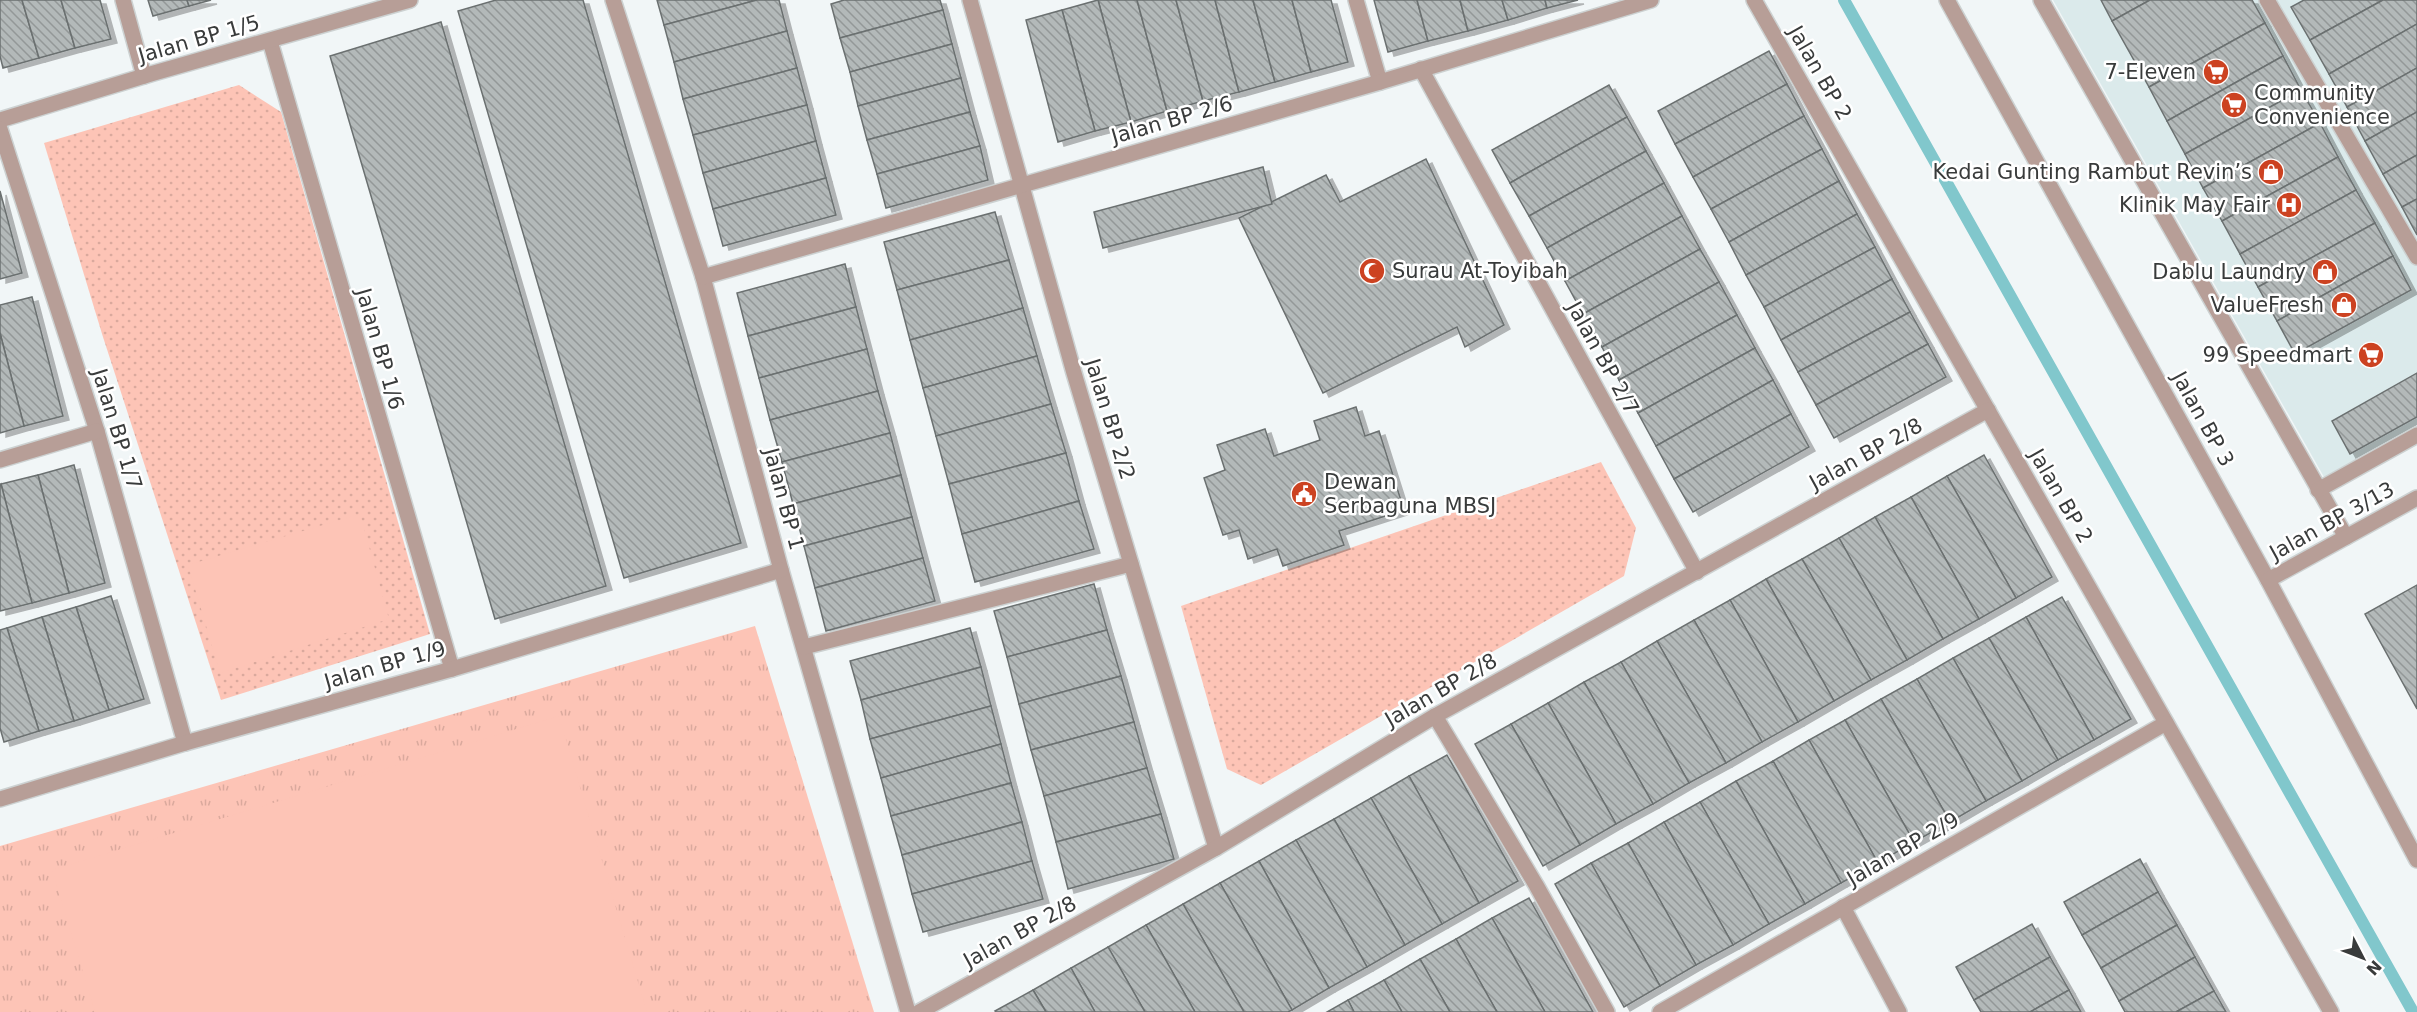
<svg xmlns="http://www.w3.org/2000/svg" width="2417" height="1012" font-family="'DejaVu Sans',sans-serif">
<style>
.built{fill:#dbeaeb}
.grass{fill:url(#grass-tufts)}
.park{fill:url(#park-dots)}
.pitch{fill:#fdc4b6}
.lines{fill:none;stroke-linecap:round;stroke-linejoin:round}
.stream{stroke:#81c7cc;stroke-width:12}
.building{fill:url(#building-back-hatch);stroke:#6b7070;stroke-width:1.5;filter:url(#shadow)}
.minor-casing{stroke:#ccd1d1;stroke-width:18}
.minor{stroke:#b79e97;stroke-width:15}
.labels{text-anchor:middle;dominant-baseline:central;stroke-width:5;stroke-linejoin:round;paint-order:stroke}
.street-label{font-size:21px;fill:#393b3b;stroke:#fff}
.poi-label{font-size:21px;fill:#393b3b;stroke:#fff;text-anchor:end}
</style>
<defs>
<pattern id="grass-tufts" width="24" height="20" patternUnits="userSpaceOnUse" patternTransform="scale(1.5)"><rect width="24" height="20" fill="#fdc4b6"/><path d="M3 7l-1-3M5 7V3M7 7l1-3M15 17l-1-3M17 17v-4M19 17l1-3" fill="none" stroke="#daa99d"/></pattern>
<pattern id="park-dots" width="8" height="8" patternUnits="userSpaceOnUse" patternTransform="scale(1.5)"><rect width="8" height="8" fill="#fdc4b6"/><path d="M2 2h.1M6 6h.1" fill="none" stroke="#daa99d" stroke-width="1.8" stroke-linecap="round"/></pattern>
<pattern id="building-back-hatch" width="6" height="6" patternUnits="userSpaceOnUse" patternTransform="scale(1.5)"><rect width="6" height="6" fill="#b3b9b9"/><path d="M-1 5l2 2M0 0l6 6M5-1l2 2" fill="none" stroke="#939898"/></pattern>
<filter id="shadow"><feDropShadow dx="6" dy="4" stdDeviation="0" flood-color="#0004"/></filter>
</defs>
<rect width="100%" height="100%" fill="#f1f6f7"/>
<!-- built -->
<polygon class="built" points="2053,0 2417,0 2417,425 2324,477"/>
<!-- grass -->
<polygon class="grass" points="755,626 874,1012 0,1012 0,846"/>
<!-- park -->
<g class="park">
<polygon points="239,85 281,112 430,634 221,700 103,337 44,143"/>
<polygon points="1601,462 1636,528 1624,576 1261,785 1227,769 1181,606"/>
</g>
<!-- pitch -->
<g class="pitch">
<polygon points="360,514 389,619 220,673 188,565"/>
<polygon points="559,716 647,1012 95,1012 52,870"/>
</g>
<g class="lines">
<!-- stream -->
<polyline class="stream" points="1844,0 2413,1012"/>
</g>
<!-- building -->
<g class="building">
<polygon points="0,0 22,0 39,58 3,68 0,56"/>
<polygon points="22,0 61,0 75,48 39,58"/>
<polygon points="61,0 100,0 111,39 75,48"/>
<polygon points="148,0 187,0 189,6 153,16"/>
<polygon points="187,0 211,0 189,6"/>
<polygon points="496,0 583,0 741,543 624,578 458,11"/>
<polygon points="657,0 757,0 664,25"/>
<polygon points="757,0 779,0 787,31 674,62 664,25"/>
<polygon points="844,0 940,0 943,10 840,38 831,4"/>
<polygon points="1098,0 1137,0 1167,111 1131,122"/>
<polygon points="1098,0 1131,122 1095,131 1062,10"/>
<polygon points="1137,0 1176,0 1203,101 1167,111"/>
<polygon points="1176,0 1215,0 1239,92 1203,101"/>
<polygon points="1215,0 1253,0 1275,82 1239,92"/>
<polygon points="1253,0 1292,0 1311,72 1275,82"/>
<polygon points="1292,0 1331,0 1348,62 1311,72"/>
<polygon points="1374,0 1417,0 1428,41 1388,52"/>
<polygon points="1417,0 1460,0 1468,31 1428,41"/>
<polygon points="1460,0 1502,0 1508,20 1468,31"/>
<polygon points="1502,0 1545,0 1547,8 1508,20"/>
<polygon points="1545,0 1578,0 1547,8"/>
<polygon points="2101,0 2150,0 2112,21"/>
<polygon points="2150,0 2252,0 2265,23 2149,87 2112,21"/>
<polygon points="2304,0 2383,0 2310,40 2291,7"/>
<polygon points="2383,0 2417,0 2417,24 2329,74 2310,40"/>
<polygon points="943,10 952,44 850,72 840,38"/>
<polygon points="1062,10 1095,131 1058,142 1026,20"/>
<polygon points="441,22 606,586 495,619 330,56"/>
<polygon points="2265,23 2283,56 2167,121 2149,87"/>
<polygon points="2417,24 2417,68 2347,107 2329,74"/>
<polygon points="787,31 797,68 683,99 674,62"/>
<polygon points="952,44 961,78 858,106 850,72"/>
<polygon points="1769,51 1787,84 1675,144 1658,111"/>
<polygon points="2283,56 2301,90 2185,154 2167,121"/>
<polygon points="797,68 807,105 693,135 683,99"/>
<polygon points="2417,68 2417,112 2365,141 2347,107"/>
<polygon points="961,78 970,112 867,140 858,106"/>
<polygon points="1787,84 1804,116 1693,177 1675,144"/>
<polygon points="1609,85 1627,117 1510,183 1492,150"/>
<polygon points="2301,90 2320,123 2203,188 2185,154"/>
<polygon points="807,105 816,141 703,173 693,135"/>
<polygon points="970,112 980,146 877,174 867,140"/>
<polygon points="2417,112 2417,155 2383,174 2365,141"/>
<polygon points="1804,116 1822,149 1711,209 1693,177"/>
<polygon points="1627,117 1646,151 1529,216 1510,183"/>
<polygon points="2320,123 2338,157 2222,221 2203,188"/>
<polygon points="816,141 826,178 713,209 703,173"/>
<polygon points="980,146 988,180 886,208 877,174"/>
<polygon points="1822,149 1839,181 1729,242 1711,209"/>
<polygon points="1646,151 1664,183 1547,248 1529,216"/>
<polygon points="2417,155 2417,199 2402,207 2383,174"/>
<polygon points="2338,157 2356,190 2240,254 2222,221"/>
<polygon points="1426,159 1504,325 1465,347 1457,327 1323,393 1239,218 1326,175 1340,202"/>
<polygon points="1263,167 1272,204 1103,248 1094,212"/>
<polygon points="826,178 836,215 723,246 713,209"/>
<polygon points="1839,181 1857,214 1746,275 1729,242"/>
<polygon points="1664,183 1682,216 1565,281 1547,248"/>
<polygon points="2356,190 2375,223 2258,287 2240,254"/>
<polygon points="0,191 22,273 0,279"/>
<polygon points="2417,199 2417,235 2402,207"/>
<polygon points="995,212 1009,260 897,290 884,242"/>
<polygon points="1857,214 1875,247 1764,307 1746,275"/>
<polygon points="1682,216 1700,249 1583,314 1565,281"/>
<polygon points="2375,223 2393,256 2277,321 2258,287"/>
<polygon points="1875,247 1892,279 1781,340 1764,307"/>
<polygon points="1700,249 1719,282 1602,347 1583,314"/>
<polygon points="2393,256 2411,290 2295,354 2277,321"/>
<polygon points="1009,260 1023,308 910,340 897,290"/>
<polygon points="845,264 856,307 748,336 737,293"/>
<polygon points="1892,279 1910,312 1798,372 1781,340"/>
<polygon points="1719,282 1737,315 1619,380 1602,347"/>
<polygon points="32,297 63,416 24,426 0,333 0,305"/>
<polygon points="856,307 867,349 759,378 748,336"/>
<polygon points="1023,308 1037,356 923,388 910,340"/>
<polygon points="1910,312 1928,344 1816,405 1798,372"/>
<polygon points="1737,315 1755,348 1638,413 1619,380"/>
<polygon points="0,333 24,426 0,433"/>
<polygon points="1928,344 1946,377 1834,438 1816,405"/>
<polygon points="1755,348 1773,380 1656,446 1638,413"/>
<polygon points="867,349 878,391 770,420 759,378"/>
<polygon points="1037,356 1051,404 936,436 923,388"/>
<polygon points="2417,373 2417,417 2350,454 2332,421"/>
<polygon points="1773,380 1791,414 1674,479 1656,446"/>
<polygon points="878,391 890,433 782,462 770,420"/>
<polygon points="1051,404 1066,453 949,484 936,436"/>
<polygon points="1356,407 1365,436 1379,431 1404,510 1339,531 1344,545 1283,566 1277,549 1248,559 1239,530 1223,535 1204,478 1225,470 1217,445 1265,429 1274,456 1320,440 1314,421"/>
<polygon points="1791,414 1809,447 1693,512 1674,479"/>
<polygon points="890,433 901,475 793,504 782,462"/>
<polygon points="1066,453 1079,501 962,534 949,484"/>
<polygon points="1984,455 2052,577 2016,598 1947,476"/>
<polygon points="74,465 105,583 69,593 38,475"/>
<polygon points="38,475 69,593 32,603 1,484"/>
<polygon points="901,475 912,517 804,546 793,504"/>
<polygon points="1947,476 2016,598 1979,619 1911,497"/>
<polygon points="1,484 32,603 0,611 0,485"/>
<polygon points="1911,497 1979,619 1943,639 1875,517"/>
<polygon points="1079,501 1094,549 975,582 962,534"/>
<polygon points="912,517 923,558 815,588 804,546"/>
<polygon points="1875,517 1943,639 1907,660 1839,538"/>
<polygon points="1839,538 1907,660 1871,680 1802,559"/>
<polygon points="923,558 935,601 826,631 815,588"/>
<polygon points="1802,559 1871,680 1834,701 1766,579"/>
<polygon points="1766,579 1834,701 1798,722 1730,600"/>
<polygon points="1094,584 1107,630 1007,657 994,611"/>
<polygon points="2417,585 2417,709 2365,614"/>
<polygon points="111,596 144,699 109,710 76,607"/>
<polygon points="2062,597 2131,719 2094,740 2026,617"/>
<polygon points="1730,600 1798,722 1762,742 1694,620"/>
<polygon points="76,607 109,710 74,721 42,617"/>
<polygon points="42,617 74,721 39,731 7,628"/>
<polygon points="2026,617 2094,740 2058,760 1989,638"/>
<polygon points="1694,620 1762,742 1726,763 1657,641"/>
<polygon points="7,628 39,731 4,742 0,728 0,630"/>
<polygon points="970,628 981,667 861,700 850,661"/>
<polygon points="1107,630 1121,676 1019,704 1007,657"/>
<polygon points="1989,638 2058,760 2022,781 1953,658"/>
<polygon points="1657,641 1726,763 1689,783 1621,662"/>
<polygon points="1953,658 2022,781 1986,801 1917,679"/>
<polygon points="1621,662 1689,783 1653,804 1584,682"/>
<polygon points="981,667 991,706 870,739 861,700"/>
<polygon points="1121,676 1134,722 1031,750 1019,704"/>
<polygon points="1917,679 1986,801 1950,822 1881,699"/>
<polygon points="1584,682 1653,804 1616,824 1548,703"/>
<polygon points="1881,699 1950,822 1914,842 1845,720"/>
<polygon points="1548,703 1616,824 1580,845 1511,724"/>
<polygon points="991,706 1001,744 881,778 870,739"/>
<polygon points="1845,720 1914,842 1878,863 1809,740"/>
<polygon points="1134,722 1147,768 1044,796 1031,750"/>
<polygon points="1511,724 1580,845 1543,866 1475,744"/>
<polygon points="1809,740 1878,863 1841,883 1773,761"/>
<polygon points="1001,744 1011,783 891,816 881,778"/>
<polygon points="1447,755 1518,881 1479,903 1409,776"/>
<polygon points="1773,761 1841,883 1805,904 1736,781"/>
<polygon points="1147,768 1161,814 1056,842 1044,796"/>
<polygon points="1409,776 1479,903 1442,924 1371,798"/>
<polygon points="1736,781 1805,904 1769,924 1700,802"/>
<polygon points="1011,783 1022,822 902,855 891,816"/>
<polygon points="1371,798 1442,924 1405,945 1334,819"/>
<polygon points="1700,802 1769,924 1733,945 1664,822"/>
<polygon points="1161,814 1174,859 1068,889 1056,842"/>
<polygon points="1334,819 1405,945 1367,967 1296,840"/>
<polygon points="1022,822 1032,861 912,894 902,855"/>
<polygon points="1664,822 1733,945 1696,965 1628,843"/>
<polygon points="1296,840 1367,967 1329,988 1259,861"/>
<polygon points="1628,843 1696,965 1660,986 1591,863"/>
<polygon points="2140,859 2158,892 2082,935 2064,902"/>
<polygon points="1032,861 1043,899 923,932 912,894"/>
<polygon points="1259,861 1329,988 1292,1010 1220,883"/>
<polygon points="1591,863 1660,986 1624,1007 1555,884"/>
<polygon points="1220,883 1292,1010 1288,1012 1244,1012 1183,904"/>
<polygon points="2158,892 2177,925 2101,968 2082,935"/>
<polygon points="1529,898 1593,1012 1545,1012 1492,918"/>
<polygon points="1183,904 1244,1012 1195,1012 1146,925"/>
<polygon points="1492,918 1545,1012 1497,1012 1456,939"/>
<polygon points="2032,924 2050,957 1974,1000 1956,967"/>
<polygon points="1146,925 1195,1012 1145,1012 1108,947"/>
<polygon points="2177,925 2195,957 2119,1001 2101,968"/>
<polygon points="1456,939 1497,1012 1450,1012 1420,959"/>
<polygon points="1108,947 1145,1012 1095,1012 1071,968"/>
<polygon points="2050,957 2069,990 2030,1012 1981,1012 1974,1000"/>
<polygon points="2195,957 2214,991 2176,1012 2125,1012 2119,1001"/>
<polygon points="1420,959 1450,1012 1402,1012 1384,980"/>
<polygon points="1071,968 1095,1012 1046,1012 1033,990"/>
<polygon points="1384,980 1402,1012 1354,1012 1348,1000"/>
<polygon points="1033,990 1046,1012 996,1012 995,1011"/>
<polygon points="2069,990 2081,1012 2030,1012"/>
<polygon points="2214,991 2226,1012 2176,1012"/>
<polygon points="1348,1000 1354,1012 1327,1012"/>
</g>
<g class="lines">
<!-- minor casing -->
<g class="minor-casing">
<g id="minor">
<polyline points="123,0 144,76"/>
<polyline points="613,0 703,277 781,570 908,1012"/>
<polyline points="970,0 1074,373 1216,848"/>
<polyline points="1356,0 1380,82"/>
<polyline points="1754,0 2331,1012"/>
<polyline points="1947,0 2268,580 2417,860"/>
<polyline points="2041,0 2346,537"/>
<polyline points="2267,0 2417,257"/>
<polyline points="270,41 452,669"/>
<polyline points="1421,69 1697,572"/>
<polyline points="0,120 154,73 410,0"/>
<polyline points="0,129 97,431 185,743"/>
<polyline points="703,277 1380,82 1651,0"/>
<polyline points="0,460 97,431"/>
<polyline points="2318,490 2417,435"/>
<polyline points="2268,580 2417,498"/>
<polyline points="804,647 1131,564"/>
<polyline points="1435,716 1536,885 1607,1012"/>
<polyline points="0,799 185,743 452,669 781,570"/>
<polyline points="1843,907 1899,1012"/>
<polyline points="919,1012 1216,848 1435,716 1988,410"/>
<polyline points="1660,1012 2166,723"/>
</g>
</g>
<!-- minor -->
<use href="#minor" class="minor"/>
</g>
<!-- icons -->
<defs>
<g id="supermarket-disc" transform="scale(1.35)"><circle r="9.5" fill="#cc4221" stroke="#fff"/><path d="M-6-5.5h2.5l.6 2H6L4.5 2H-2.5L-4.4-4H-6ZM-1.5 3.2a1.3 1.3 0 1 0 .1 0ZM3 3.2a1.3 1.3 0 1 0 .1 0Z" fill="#fff"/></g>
<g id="shop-disc" transform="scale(1.35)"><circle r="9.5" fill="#cc4221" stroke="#fff"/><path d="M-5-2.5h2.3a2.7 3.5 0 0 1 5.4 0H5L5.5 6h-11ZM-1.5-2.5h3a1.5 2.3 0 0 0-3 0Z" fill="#fff"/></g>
<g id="hospital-disc" transform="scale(1.35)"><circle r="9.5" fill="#cc4221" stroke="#fff"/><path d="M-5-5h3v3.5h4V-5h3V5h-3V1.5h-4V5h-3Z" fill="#fff"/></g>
<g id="mosque-disc" transform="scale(1.35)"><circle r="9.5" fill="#cc4221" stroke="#fff"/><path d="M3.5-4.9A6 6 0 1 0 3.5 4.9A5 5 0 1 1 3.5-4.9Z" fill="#fff"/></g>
<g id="civic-disc" transform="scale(1.35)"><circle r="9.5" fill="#cc4221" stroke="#fff"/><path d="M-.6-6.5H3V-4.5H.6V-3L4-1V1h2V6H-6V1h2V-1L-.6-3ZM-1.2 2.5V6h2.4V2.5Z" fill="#fff"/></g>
</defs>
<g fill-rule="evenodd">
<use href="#supermarket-disc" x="2216" y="72"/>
<use href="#supermarket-disc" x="2234" y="105"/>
<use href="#shop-disc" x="2271" y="172"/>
<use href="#hospital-disc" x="2289" y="205"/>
<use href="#mosque-disc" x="1372" y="271"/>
<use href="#shop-disc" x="2325" y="272"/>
<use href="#shop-disc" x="2344" y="305"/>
<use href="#supermarket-disc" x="2371" y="355"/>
<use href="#civic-disc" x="1304" y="494"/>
</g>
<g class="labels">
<!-- street labels -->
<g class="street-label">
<text transform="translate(199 39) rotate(-16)">Jalan BP 1/5</text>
<text transform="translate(1820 73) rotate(60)">Jalan BP 2</text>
<text transform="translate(1172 120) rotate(-16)">Jalan BP 2/6</text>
<text transform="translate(380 349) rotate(74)">Jalan BP 1/6</text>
<text transform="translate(1603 358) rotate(61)">Jalan BP 2/7</text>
<text transform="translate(1110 419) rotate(73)">Jalan BP 2/2</text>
<text transform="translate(2203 419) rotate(61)">Jalan BP 3</text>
<text transform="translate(117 429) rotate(73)">Jalan BP 1/7</text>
<text transform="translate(1866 454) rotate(-29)">Jalan BP 2/8</text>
<text transform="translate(2061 496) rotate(60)">Jalan BP 2</text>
<text transform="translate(784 499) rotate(75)">Jalan BP 1</text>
<text transform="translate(2332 521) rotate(-29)">Jalan BP 3/13</text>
<text transform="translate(385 665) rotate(-16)">Jalan BP 1/9</text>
<text transform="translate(1441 690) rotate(-30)">Jalan BP 2/8</text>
<text transform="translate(1903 849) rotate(-30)">Jalan BP 2/9</text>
<text transform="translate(1020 932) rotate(-29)">Jalan BP 2/8</text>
</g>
<!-- poi labels -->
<g class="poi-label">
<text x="2196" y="72">7-Eleven</text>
<text x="2254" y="93" text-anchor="start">Community<tspan x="2254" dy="24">Convenience</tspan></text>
<text x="2252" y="172">Kedai Gunting Rambut Revin’s</text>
<text x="2270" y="205">Klinik May Fair</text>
<text x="1392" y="271" text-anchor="start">Surau At-Toyibah</text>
<text x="2306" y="272">Dablu Laundry</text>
<text x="2324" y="305">ValueFresh</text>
<text x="2352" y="355">99 Speedmart</text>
<text x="1324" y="482" text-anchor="start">Dewan<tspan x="1324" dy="24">Serbaguna MBSJ</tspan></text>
</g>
</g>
<!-- north arrow -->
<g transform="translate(2363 958) rotate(132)" stroke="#ffffff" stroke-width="4.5" paint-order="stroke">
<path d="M0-4.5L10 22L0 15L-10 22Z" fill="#393b3b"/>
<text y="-9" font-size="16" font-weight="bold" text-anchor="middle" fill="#393b3b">N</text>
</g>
</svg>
